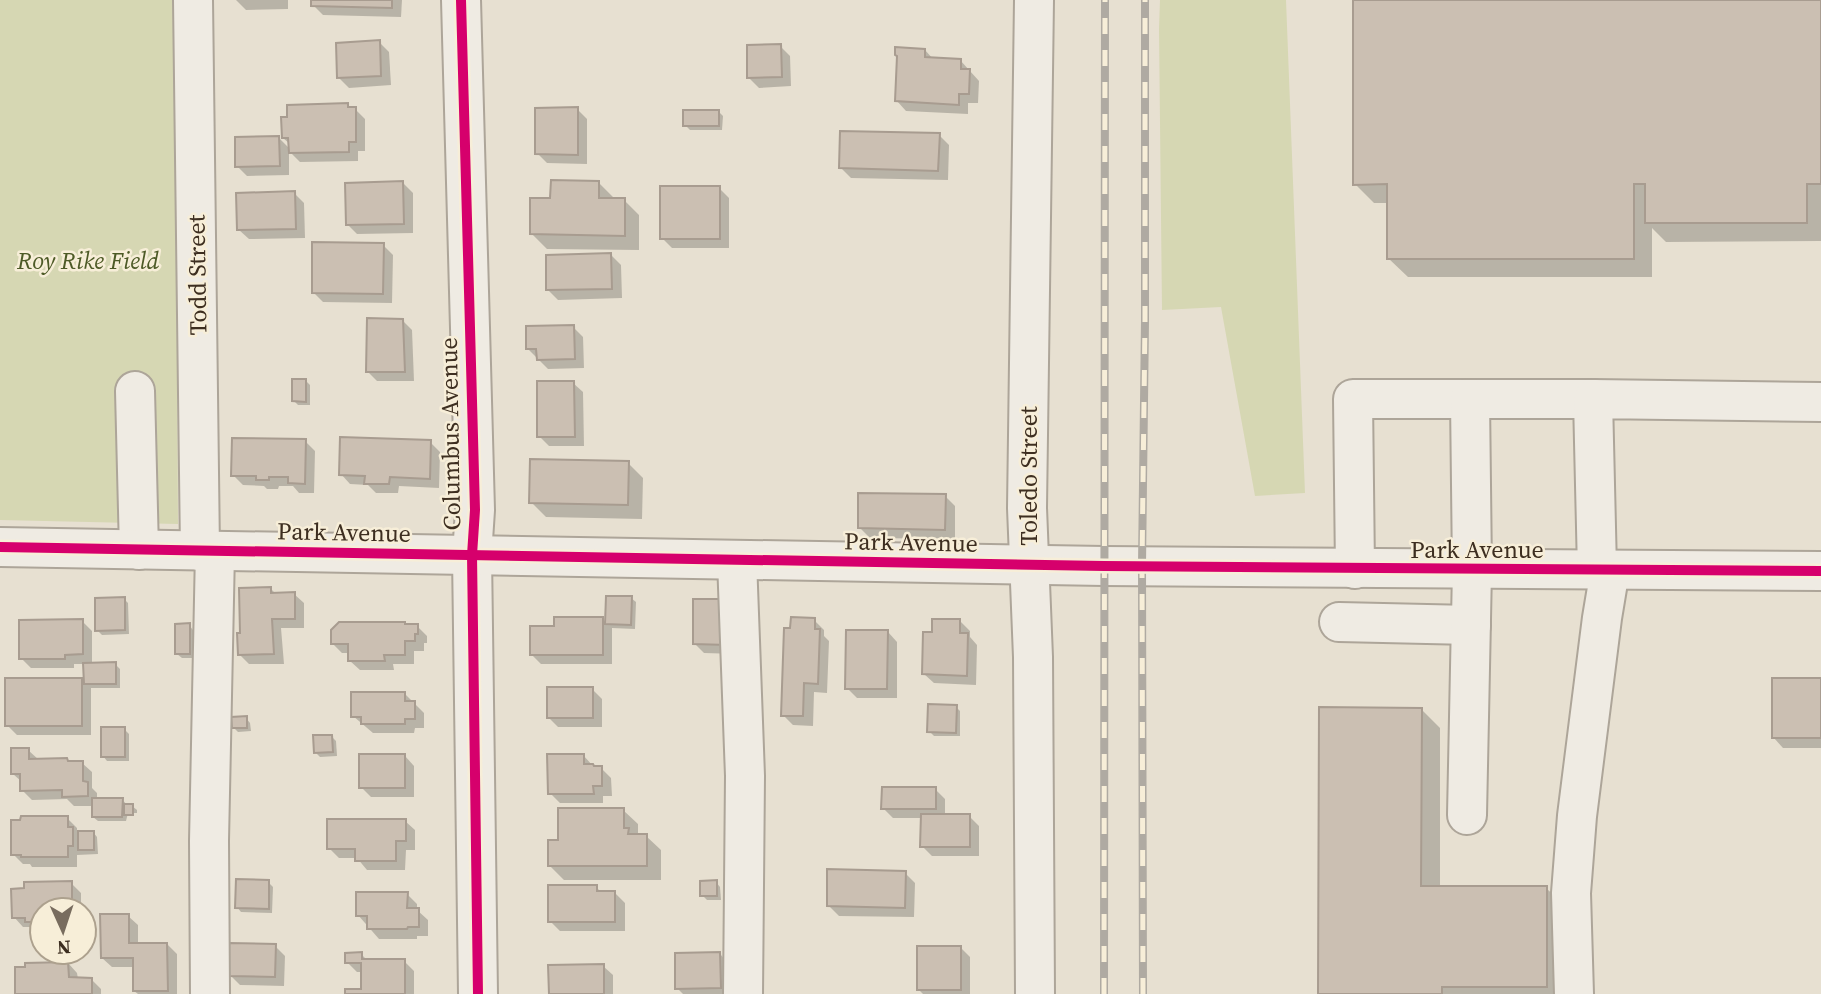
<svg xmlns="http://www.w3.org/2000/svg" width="1821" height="994" font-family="'Source Serif 4',serif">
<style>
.green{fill:#d6d7b3}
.shadow{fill:#0003}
.building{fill:#cbbfb2;stroke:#a89c90;stroke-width:2}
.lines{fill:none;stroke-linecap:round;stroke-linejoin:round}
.minor-casing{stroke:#ada599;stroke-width:42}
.minor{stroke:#efebe3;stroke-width:38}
.rail-casing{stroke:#afaaa2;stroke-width:8}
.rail{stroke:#f7eed8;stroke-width:5;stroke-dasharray:16;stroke-linecap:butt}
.cycleway-casing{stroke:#f7eed8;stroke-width:15}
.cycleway{stroke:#d6006c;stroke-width:10}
.labels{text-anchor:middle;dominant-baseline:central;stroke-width:5;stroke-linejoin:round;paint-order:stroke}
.park-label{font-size:24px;font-style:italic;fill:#4d5a26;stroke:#f7eed8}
.street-label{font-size:24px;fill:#3d2e20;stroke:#f7eed8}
</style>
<rect width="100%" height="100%" fill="#e7e0d1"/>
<!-- green -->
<g class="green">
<polygon points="0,0 175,0 178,524 0,520"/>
<polygon points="1160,0 1286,0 1305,493 1255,496 1221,307 1162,310 1159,29"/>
</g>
<!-- shadow -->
<g class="shadow">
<polygon points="236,0 288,0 288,9 246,10"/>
<polygon points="313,0 402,0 401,17 323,15 313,5"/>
<polygon points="1355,0 1821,0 1821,241 1666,242 1652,228 1652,277 1408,277 1388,258 1388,203 1374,203 1355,184"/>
<polygon points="379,42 389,52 391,85 349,88 339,78"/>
<polygon points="780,46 790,56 791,86 759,88 749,78"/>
<polygon points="925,50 933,59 960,60 979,81 978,103 968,103 968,114 906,111 897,101"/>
<polygon points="347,105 351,109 355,109 365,119 365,151 358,151 358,161 300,162 289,151 289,175 247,176 237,166 279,138 290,149 290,144 283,138 289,119"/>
<polygon points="577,109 587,119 587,164 547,163 537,153"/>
<polygon points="718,111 723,116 722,130 690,130 685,125"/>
<polygon points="939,135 949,145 948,180 851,178 841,168"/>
<polygon points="598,182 613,197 613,200 624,200 639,215 639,250 547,249 532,234 552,200"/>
<polygon points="403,183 413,193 413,233 357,234 347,224"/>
<polygon points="719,188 729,198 729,248 672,248 662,238"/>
<polygon points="294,193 304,203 305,238 249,239 239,230"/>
<polygon points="383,245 393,255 392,303 323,302 313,292"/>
<polygon points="611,255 621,265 622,298 558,300 548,290"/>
<polygon points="402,320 412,330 414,381 377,381 367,371"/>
<polygon points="573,327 583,337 584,368 548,369 528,349"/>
<polygon points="306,381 310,385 310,405 298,405 294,401"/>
<polygon points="573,383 583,392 584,446 549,446 539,436"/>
<polygon points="305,441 315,451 314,493 299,493 293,486 279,486 278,489 267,489 264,486 243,485 233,475"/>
<polygon points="430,442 440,452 439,488 399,486 398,493 376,493 368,485 350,484 341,474"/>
<polygon points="628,463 643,478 642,519 546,517 531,502"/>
<polygon points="945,496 955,506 955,539 870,538 860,528"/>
<polygon points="271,589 276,594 294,594 304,603 304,628 281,628 284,664 249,664 239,654"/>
<polygon points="631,598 636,602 635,629 612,628 612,664 541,664 531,654 555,628 602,618 606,623"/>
<polygon points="124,599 128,603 129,634 102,635 97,630"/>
<polygon points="738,611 737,654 704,653 695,644"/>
<polygon points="814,620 824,630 824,636 829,641 827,693 814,692 813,726 793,725 783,715"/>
<polygon points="82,621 92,631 92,664 115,664 120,669 120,688 91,688 91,735 17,735 7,725 81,680 86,684 85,664 74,664 74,668 31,668 21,658"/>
<polygon points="960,621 970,631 970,637 977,645 976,685 934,683 924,674 933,634"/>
<polygon points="405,624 407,626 417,626 427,636 427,643 424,643 424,651 414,651 414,664 393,664 394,670 360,670 350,661 350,653 342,653 333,644"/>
<polygon points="189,625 193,630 194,658 182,658 177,654"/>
<polygon points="888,632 897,642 897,698 857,698 847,688"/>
<polygon points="1821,680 1821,748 1783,748 1774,738"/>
<polygon points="592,689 602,699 602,727 558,727 548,717"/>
<polygon points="404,693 424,713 424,728 415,728 414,733 373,733 353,716"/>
<polygon points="956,707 960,711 960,736 934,736 929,731"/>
<polygon points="1421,709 1440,728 1440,888 1546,888 1566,907 1565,994 1320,994"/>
<polygon points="246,718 250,723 251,731 238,732 233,727"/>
<polygon points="124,729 129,734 129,761 107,761 103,756"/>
<polygon points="332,737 336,741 337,756 320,757 315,752"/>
<polygon points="28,750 39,760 82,763 92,772 92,788 97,793 97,800 122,799 126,804 132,806 137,810 137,813 128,813 126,821 98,821 93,817 94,806 74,806 67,799 32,800 22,790 22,782 13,774"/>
<polygon points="583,755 593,766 601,768 611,778 612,796 603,796 603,803 560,803 550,793"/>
<polygon points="405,756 414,766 414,797 371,797 361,787"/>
<polygon points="935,789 945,799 945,816 969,816 979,826 979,856 932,856 922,846 922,818 893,818 883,808"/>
<polygon points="623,810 638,824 638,836 646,836 661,850 661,880 564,880 549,865 559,842"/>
<polygon points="67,818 77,828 77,833 93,832 97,837 98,854 77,855 77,867 32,867 30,864 23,864 13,854"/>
<polygon points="405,821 415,830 415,850 406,850 405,870 367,870 357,858 339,858 329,848"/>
<polygon points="905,873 915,883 914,917 839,916 829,906"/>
<polygon points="268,882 273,887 272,913 241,912 237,907"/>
<polygon points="716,882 720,887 721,900 707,900 702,895"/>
<polygon points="71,883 81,893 81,910 42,910 42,931 37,931 32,927 23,927 14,917"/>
<polygon points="596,887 602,893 615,893 625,903 625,931 560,931 550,921"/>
<polygon points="407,894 417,904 417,910 428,920 428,936 417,936 417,939 379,939 358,915"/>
<polygon points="128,916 138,925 138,945 167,944 177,954 177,994 138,994 134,991 134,967 112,967 102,958"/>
<polygon points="275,946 285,956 284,986 240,985 230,975"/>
<polygon points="960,947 970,957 970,994 923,994 919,990"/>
<polygon points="361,954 368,961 404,961 414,971 414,994 347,994 362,990 363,972 357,972 347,962"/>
<polygon points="720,954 729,964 730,994 683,994 677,988"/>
<polygon points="68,963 77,973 78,979 91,979 101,989 101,994 17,994"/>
<polygon points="603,966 613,975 613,994 550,994"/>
</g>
<!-- building -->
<g class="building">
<polygon points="311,0 392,0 392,8 311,6"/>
<polygon points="1353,0 1821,0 1821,184 1807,184 1807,223 1645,223 1645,184 1634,184 1634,259 1387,259 1387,184 1353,185"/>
<polygon points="380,40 381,76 337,78 336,43"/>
<polygon points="781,44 782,77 747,78 747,45"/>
<polygon points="895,47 925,49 925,57 961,59 961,69 970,69 969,94 959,94 959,105 895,101 897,56 895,55"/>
<polygon points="348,103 348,107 356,107 356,142 349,142 349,152 289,153 288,138 282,138 281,117 287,117 287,105"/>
<polygon points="578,107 578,155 535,154 535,108"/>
<rect x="683" y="110" width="36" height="16"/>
<polygon points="840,131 940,133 938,171 839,168"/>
<polygon points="279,136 280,166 235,167 235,137"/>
<polygon points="551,180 599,181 599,198 625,198 625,236 530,234 530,198 550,198"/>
<polygon points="403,181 404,224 346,225 345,183"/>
<rect x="660" y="186" width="60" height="53"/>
<polygon points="295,191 296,229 237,230 236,193"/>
<polygon points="312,242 384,243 383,294 312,293"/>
<polygon points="611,253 612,289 546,290 546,255"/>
<polygon points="367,318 403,319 405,372 366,372"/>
<polygon points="574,325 575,359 537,360 536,349 526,349 526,326"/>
<polygon points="292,379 306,379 306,402 292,401"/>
<polygon points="537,381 574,381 575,437 537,437"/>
<polygon points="340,437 431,440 430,479 390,477 389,484 364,484 365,476 339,475"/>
<polygon points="232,438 306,439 305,484 288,483 288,477 269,477 269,480 256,480 256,476 231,476"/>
<polygon points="530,459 629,461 628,505 529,503"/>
<polygon points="858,493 946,494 945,530 858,528"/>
<polygon points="271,587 271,593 295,592 295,619 272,619 274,654 238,655 237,633 240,633 239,588"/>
<polygon points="606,596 632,596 631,625 605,624"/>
<polygon points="125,597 125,630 95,631 95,598"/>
<polygon points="693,599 729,599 728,645 693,644"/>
<polygon points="554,617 603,617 603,655 530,655 530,626 554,626"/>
<polygon points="791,617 815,618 815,629 820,629 818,684 804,683 803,716 781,716 784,628 790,628"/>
<polygon points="83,619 83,654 65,655 65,659 19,659 19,620"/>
<polygon points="932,619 960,619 960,633 968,633 967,676 922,674 923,632 932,632"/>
<polygon points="339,622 405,622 405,624 418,624 418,634 415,634 415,641 405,641 405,655 384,655 385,661 348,661 348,644 331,644 331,630"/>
<polygon points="190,623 190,654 175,654 175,624"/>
<polygon points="846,630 888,630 887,689 845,689"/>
<polygon points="116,662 116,684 84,684 83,663"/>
<rect x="5" y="678" width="77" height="48"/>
<rect x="1772" y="678" width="49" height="60"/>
<rect x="547" y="687" width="46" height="31"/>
<polygon points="351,692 405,692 405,701 415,701 415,719 405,719 405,724 361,724 361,717 351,717"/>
<polygon points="928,704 957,705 956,733 927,732"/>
<polygon points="1319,707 1422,708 1421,886 1547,886 1547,987 1442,987 1442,994 1318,994"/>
<polygon points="247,716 247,728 232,728 231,717"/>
<rect x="101" y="727" width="24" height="30"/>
<polygon points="313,735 332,735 333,752 314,753"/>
<polygon points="11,748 29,748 29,759 67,758 68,761 83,761 83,781 88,782 88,796 62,797 62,790 20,791 20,774 11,774"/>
<rect x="359" y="754" width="46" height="34"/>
<polygon points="547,754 584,754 584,764 593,764 594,766 602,766 602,786 593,786 594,794 548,794"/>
<polygon points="882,787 936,787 936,809 881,809"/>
<polygon points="92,798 123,798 122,817 92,817"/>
<rect x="124" y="804" width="9" height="11"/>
<polygon points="558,808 624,808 624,828 629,828 628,834 647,834 647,866 548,866 548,840 558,840"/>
<polygon points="921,814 970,814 970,847 920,847"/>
<polygon points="21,816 68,816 68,827 73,827 73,846 68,846 68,857 21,857 21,855 11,855 11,820 20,820"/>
<polygon points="327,819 406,819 406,841 396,841 396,861 355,861 355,849 327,849"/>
<rect x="78" y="831" width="16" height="19"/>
<polygon points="827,869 906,871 905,908 827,906"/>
<polygon points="236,879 269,880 269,909 235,908"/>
<polygon points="717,880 717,896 700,896 700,881"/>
<polygon points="72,881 72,910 42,910 42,922 25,922 25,918 12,918 11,889 24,888 24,882"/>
<polygon points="548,885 597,885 597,891 615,891 615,922 548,922"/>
<polygon points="356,892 408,892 407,908 419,908 419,927 408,927 407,929 367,929 367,916 356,916"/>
<polygon points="100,914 129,914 129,943 167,943 168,991 133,991 133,958 101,958"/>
<polygon points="229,943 276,944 275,977 228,976"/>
<rect x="917" y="946" width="44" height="44"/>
<polygon points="362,952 362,959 405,959 405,994 345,994 345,989 361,989 361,963 345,963 345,953"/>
<polygon points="720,952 721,988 675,989 675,953"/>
<polygon points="68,962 69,977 92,978 92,994 15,994 15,967 25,967 25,963"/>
<polygon points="604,964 604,994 549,994 548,965"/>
</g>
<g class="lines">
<!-- minor casing -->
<g class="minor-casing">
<g id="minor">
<polyline points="193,0 200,551"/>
<polyline points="461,0 475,510 472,555 478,994"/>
<polyline points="1034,0 1027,508 1033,657 1035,994"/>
<polyline points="135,391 139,550"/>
<polyline points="0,547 1104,566 1821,571"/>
<polyline points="737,560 745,776 743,994"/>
<polyline points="1355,569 1353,399 1593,399"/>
<polyline points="1597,570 1593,399 1821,402"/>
<polyline points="1339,622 1471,625"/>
<polyline points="1467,815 1472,570 1470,399"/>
<polyline points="210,994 209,841 215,551"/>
<polyline points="1574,994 1571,893 1577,816 1602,618 1610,570"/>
</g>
</g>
<!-- minor -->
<use href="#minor" class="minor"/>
<!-- rail casing -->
<g class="rail-casing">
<g id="rail">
<polyline points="1104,994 1105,0"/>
<polyline points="1143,994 1142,565 1145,321 1145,0"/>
</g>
</g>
<!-- rail -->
<use href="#rail" class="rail"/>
<!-- cycleway casing -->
<g class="cycleway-casing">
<g id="cycleway">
<polyline points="461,0 475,510 472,555 478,994"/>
<polyline points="0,547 1104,566 1821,571"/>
</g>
</g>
<!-- cycleway -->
<use href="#cycleway" class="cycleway"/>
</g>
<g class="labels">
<!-- park labels -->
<g class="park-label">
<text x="88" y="260">Roy Rike Field</text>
</g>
<!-- street labels -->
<g class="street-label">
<text transform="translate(197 275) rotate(-91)">Todd Street</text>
<text transform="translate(450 434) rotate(-91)">Columbus Avenue</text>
<text transform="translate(1028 476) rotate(-90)">Toledo Street</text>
<text transform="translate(344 532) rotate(1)">Park Avenue</text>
<text transform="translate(911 542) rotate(1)">Park Avenue</text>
<text x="1477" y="549">Park Avenue</text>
</g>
</g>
<!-- north arrow -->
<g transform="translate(63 931) rotate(177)"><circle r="33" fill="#f7eed8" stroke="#ada18e" stroke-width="2"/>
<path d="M0-5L12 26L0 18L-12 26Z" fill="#786c5e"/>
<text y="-10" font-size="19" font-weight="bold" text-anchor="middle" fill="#3d2e20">N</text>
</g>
</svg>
